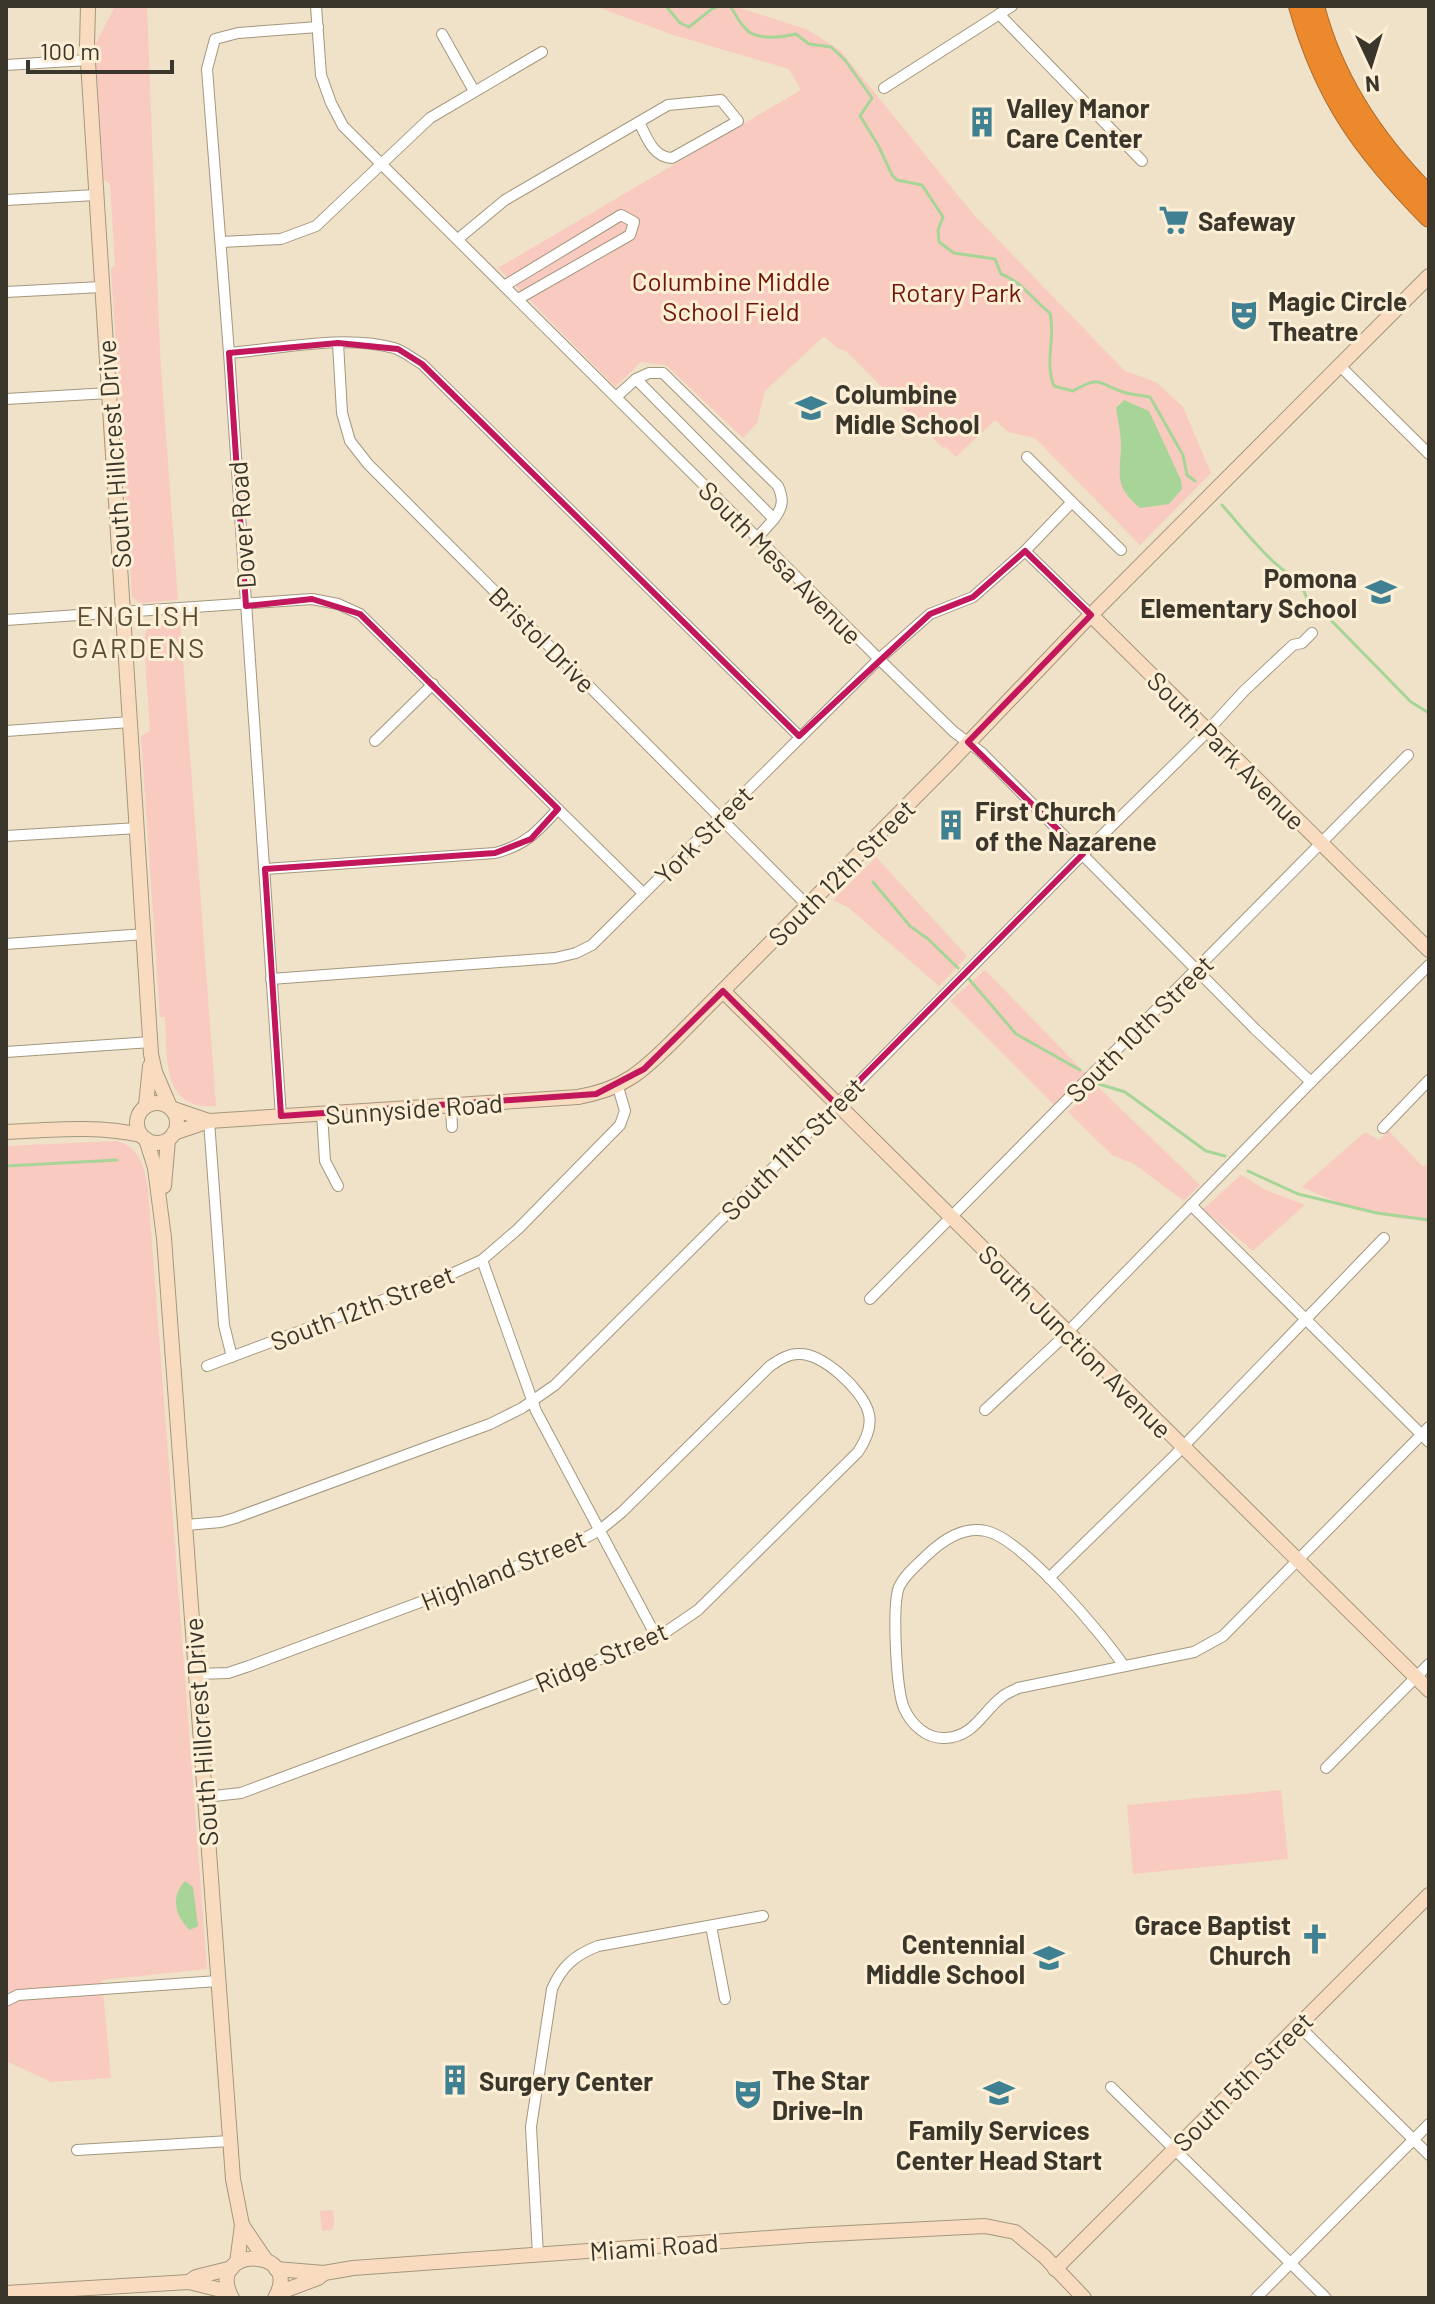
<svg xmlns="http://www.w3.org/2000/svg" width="1435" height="2304" font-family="Barlow,sans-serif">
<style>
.green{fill:#f9cac0}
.water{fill:#a7d597}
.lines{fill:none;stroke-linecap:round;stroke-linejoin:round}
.stream{stroke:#a7d597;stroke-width:3}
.street-casing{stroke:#a3977e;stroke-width:12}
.secondary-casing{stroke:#a3977e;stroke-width:16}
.highway-casing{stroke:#ae6c2d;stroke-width:20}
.street{stroke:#fff;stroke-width:10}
.secondary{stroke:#f9dcc0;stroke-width:14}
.highway{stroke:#ec892d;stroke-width:18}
.marked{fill:none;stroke:#c2185b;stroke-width:6;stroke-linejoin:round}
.labels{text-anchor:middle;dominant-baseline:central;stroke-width:6;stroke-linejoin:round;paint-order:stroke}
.poi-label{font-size:26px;font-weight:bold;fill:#3b362c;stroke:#fdefd5;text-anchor:start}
.park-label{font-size:26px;fill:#701408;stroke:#fdefd5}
.street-label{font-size:26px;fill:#3b362c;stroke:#fdefd5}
.neighbourhood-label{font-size:28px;letter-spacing:2px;fill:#584d37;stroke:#fdefd5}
</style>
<rect width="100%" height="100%" fill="#efe2c8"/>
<!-- green -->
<g class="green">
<polygon points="115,6 147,6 160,353 178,600 140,603 132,597 111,269 115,265 110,184 104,180 95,45"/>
<polygon points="595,6 734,6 806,29 840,50 974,215 1125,371 1156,382 1183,407 1211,473 1140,545 1035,438 1008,432 995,420 956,457 946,447 943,448 847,352 837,348 824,336 765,391 757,423 743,438 666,365 641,362 615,387 498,268 801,90 789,69 670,34"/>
<path d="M180,619L216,1106C160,1110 168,1057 165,1017H160L141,736L150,731L144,642L148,622Z"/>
<polygon points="876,857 967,956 939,986 849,908 833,900"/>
<polygon points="985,970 1085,1073 1055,1106 950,1001"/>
<polygon points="1096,1085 1200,1185 1184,1201 1134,1164 1112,1155 1068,1112"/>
<path d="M1389,1131L1423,1167L1429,1163V1220C1386,1221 1340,1205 1302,1187L1365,1132L1379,1140Z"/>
<path d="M117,1141C141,1148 145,1168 148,1190L207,1969L102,1980L111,2078L51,2082L6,2061V1146Z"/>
<polygon points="1241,1175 1266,1190 1305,1205 1253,1251 1203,1209"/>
<polygon points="1281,1790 1288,1859 1133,1874 1127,1805"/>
<polygon points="333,2210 334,2224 332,2230 322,2231 320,2211"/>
</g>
<!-- water -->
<g class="water">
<path d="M1124,400L1149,411L1181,480L1182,489L1169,504L1140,508C1114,486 1120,476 1121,446C1121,433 1118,420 1116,408Z"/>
<path d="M185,1881L193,1887L198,1926L190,1930C175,1917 170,1896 185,1881Z"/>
</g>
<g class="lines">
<!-- stream -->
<g class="stream">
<polyline points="666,6 680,23 689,27 713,8 721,6"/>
<path d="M727,6H730C735,13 739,22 745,28C755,41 782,37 796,34L809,44L831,47L845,60L872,98L860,116L878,145L892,175L897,180L922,185L943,217L938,230L939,242L954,253L995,259L1001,274C1021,281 1033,300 1050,313C1056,338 1044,361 1054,386L1073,391C1100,375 1097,383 1123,392C1131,395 1142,395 1150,397L1183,455L1187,475L1195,481"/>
<path d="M1222,505C1239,524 1256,546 1275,563C1291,578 1301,578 1308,602L1320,609L1411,702L1429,713"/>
<polyline points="873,882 910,926 928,939 958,968"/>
<polyline points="969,979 1016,1034 1080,1070"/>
<polyline points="1099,1084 1125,1092 1206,1151 1225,1156"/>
<polyline points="6,1166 117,1160"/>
<polyline points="1248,1171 1298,1194 1377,1213 1429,1220"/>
</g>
<!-- street casing -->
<g class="street-casing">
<g id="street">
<polyline points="316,6 321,75 331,103 343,126 879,659 954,732 981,752 1255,1029 1311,1082"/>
<polyline points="999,14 1142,161"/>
<polyline points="442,34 474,91"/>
<polyline points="6,65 88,60"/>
<polyline points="884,88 1012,6"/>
<polyline points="6,200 96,195"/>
<path d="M458,239L505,200L668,105L721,100L738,121L672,158C653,157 647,138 639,122"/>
<polyline points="221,242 281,239 316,226 430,118 542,52"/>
<polyline points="504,286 621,215 634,222 630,235 518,299"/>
<polyline points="6,292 101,287"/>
<polyline points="338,343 342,413 350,441 368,464 807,905"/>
<path d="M229,353C279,349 346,334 394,348C404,351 413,359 422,364L799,736"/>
<polyline points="1340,366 1429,454"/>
<path d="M636,379L649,373H663L778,486C784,500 783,507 774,519"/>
<polyline points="616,397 636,379 774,519 757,538"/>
<polyline points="6,399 109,393"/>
<polyline points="1027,457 1072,502"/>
<polyline points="1025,551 1091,615"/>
<polyline points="6,620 312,599 338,604 360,614 643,893"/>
<polyline points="6,731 130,722"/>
<polyline points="375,741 433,684"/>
<polyline points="6,836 138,828"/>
<path d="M265,869L495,853C526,845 537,832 558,809"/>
<polyline points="6,944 145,934"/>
<polyline points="271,979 555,958 576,953 592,945 879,659 930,614 973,597 1025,551 1072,502 1121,550"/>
<polyline points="6,1052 151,1042"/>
<polyline points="451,1105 452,1127"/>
<polyline points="322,1114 325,1161 338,1186"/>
<polyline points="281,1116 229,353 207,69 215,39 238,33 318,27"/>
<polyline points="209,1121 224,1325 232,1357"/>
<polyline points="1383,1128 1429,1080"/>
<polyline points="1191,1205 1429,1442"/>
<polyline points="482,1260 536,1411 657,1638"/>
<polyline points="870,1299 1408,755"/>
<polyline points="207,1366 447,1276 482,1260 518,1229 620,1125 625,1111 618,1087"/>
<polyline points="985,1410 1059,1341 1311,1082 1429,965"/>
<polyline points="186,1525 221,1522 235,1518 490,1424 522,1408 555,1385 845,1096 1074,863 1200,739 1244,691 1293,645 1302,643 1312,633"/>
<polyline points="1049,1578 1175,1455 1384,1238"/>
<path d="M1124,1666C1102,1634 1023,1539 986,1531C963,1526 943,1540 927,1555C917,1565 905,1574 899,1587C892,1605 896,1689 904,1708C911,1724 926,1739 945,1738C974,1737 982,1712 1002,1697C1006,1693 1013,1691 1018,1688L1194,1652L1223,1636L1429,1427"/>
<path d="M197,1674L228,1673L249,1666L568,1547L600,1530L622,1512L770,1366C779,1360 788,1354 798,1354C822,1352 862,1390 868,1411C873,1425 866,1440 858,1452L698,1610L657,1638L241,1793L205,1797"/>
<polyline points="1326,1768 1429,1664"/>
<polyline points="711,1926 725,1999"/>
<polyline points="6,2001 18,1995 218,1981"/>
<polyline points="1298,2025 1429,2155"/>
<polyline points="1111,2087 1326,2298"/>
<polyline points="77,2150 230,2141"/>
<path d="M538,2255L531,2127L552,1989C562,1966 575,1955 598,1946L763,1916"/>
<polyline points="1256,2298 1429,2124"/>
</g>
</g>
<!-- secondary casing -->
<g class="secondary-casing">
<g id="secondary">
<polyline points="88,6 87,46 151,1054 155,1072 170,1107"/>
<polyline points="1091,615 1429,950"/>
<polyline points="723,991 1429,1690"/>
<circle cx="157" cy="1123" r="20"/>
<polyline points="146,1105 150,1066"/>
<polyline points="171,1108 209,1121"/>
<path d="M6,1132C51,1130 97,1125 141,1135"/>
<path d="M174,1133L209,1121L578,1097C624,1089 643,1071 675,1039L953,759L1081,625L1429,276"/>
<polyline points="146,1139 155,1168 164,1238 233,2179 242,2225 237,2263"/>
<polyline points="164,1186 168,1140"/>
<polyline points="242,2225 265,2259"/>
<polyline points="276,2269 324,2273 353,2268 810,2235 985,2226 1015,2232 1044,2256 1084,2298"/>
<polyline points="1055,2269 1429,1895"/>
<polyline points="189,2282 196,2277 232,2268"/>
<polyline points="6,2293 189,2282 229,2292"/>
<polyline points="278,2293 318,2278 324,2273"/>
<path d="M232,2298C203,2245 305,2246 275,2298"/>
</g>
</g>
<!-- highway casing -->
<g class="highway-casing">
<g id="highway">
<path d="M1298,6C1324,98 1363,151 1429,218"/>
<path d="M1315,6C1334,80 1375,141 1429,195"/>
</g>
</g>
<!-- street -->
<use href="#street" class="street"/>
<!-- secondary -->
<use href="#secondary" class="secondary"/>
<!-- highway -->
<use href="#highway" class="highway"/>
</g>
<!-- marked area -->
<path class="marked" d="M338,343L398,349L422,364L799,736L930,614L973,597L1025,551L1091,615L968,742L1083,854L836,1104L723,991L644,1069L596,1094L281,1116L265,869L495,853L531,839L558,809L360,614L312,599L246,606L229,353Z"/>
<!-- icons -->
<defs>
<g id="building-bare" transform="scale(2.4)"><path d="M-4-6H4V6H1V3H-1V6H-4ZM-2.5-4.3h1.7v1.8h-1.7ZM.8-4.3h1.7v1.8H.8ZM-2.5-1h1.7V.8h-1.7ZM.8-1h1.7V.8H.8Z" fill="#3f8193" stroke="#fdefd5" stroke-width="2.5" paint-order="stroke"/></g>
<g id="supermarket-bare" transform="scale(2.4)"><path d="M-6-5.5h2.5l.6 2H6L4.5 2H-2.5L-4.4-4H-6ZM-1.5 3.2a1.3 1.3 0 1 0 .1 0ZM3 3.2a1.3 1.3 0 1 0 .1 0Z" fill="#3f8193" stroke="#fdefd5" stroke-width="2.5" paint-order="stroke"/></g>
<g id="theatre-bare" transform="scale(2.4)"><path d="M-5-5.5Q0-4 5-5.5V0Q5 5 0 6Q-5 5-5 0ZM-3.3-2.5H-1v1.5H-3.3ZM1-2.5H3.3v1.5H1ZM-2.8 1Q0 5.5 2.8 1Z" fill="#3f8193" stroke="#fdefd5" stroke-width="2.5" paint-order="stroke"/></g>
<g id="school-bare" transform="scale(2.4)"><path d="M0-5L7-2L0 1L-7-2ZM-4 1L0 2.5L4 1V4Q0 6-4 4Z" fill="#3f8193" stroke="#fdefd5" stroke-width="2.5" paint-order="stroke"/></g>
<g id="church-bare" transform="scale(2.4)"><path d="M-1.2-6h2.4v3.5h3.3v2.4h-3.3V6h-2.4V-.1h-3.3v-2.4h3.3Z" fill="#3f8193" stroke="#fdefd5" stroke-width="2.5" paint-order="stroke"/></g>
</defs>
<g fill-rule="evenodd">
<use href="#building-bare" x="982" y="122"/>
<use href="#supermarket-bare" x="1174" y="220"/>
<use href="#theatre-bare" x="1244" y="315"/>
<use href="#school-bare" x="811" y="408"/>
<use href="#school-bare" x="1381" y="592"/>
<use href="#building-bare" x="951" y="825"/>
<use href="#church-bare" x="1315" y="1939"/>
<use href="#school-bare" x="1049" y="1958"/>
<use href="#building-bare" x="455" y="2080"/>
<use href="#school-bare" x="999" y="2093"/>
<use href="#theatre-bare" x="748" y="2094"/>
</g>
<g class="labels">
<!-- poi labels -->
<g class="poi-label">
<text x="1006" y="107">Valley Manor<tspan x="1006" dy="30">Care Center</tspan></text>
<text x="1198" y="220">Safeway</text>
<text x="1268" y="300">Magic Circle<tspan x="1268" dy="30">Theatre</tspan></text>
<text x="835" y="393">Columbine<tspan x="835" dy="30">Midle School</tspan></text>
<text x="1357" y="577" text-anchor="end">Pomona<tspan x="1357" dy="30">Elementary School</tspan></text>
<text x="975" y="810">First Church<tspan x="975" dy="30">of the Nazarene</tspan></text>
<text x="1291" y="1924" text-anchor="end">Grace Baptist<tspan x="1291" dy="30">Church</tspan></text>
<text x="1025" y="1943" text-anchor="end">Centennial<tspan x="1025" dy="30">Middle School</tspan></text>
<text x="772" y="2079">The Star<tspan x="772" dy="30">Drive-In</tspan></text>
<text x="479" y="2080">Surgery Center</text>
<text x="999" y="2129" text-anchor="middle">Family Services<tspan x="999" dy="30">Center Head Start</tspan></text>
</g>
<!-- park labels -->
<g class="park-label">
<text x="731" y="280">Columbine Middle<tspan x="731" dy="30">School Field</tspan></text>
<text x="956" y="291">Rotary Park</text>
</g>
<!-- street labels -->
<g class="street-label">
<text transform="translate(113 454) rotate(-94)">South Hillcrest Drive</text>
<text transform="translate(241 525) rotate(-94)">Dover Road</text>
<text transform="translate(781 562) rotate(45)">South Mesa Avenue</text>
<text transform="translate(543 639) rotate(45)">Bristol Drive</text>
<text transform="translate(1227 750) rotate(45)">South Park Avenue</text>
<text transform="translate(703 834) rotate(-45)">York Street</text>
<text transform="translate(841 872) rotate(-45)">South 12th Street</text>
<text transform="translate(1139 1028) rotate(-45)">South 10th Street</text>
<text transform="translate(414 1108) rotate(-4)">Sunnyside Road</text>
<text transform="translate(792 1148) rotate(-45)">South 11th Street</text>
<text transform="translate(362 1307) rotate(-21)">South 12th Street</text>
<text transform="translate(1076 1341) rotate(45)">South Junction Avenue</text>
<text transform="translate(503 1569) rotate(-22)">Highland Street</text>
<text transform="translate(601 1656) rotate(-23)">Ridge Street</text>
<text transform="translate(200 1732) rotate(-94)">South Hillcrest Drive</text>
<text transform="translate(1242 2081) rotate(-45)">South 5th Street</text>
<text transform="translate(654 2246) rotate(-4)">Miami Road</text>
</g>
<!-- neighbourhood labels -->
<g class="neighbourhood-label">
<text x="139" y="615">ENGLISH<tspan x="139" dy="32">GARDENS</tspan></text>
</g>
</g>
<!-- border -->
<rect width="1435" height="2304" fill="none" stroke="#3b362c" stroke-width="16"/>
<!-- north arrow -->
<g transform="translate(1371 64) rotate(176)" stroke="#fdefd5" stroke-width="6" paint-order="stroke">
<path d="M0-6L14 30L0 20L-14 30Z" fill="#3b362c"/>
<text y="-12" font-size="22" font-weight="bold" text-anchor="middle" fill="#3b362c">N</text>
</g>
<!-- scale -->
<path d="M28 60v12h144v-12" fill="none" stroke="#3b362c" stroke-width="4"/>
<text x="40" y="60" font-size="24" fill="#3b362c" stroke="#fdefd5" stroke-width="6" paint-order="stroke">100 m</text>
</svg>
